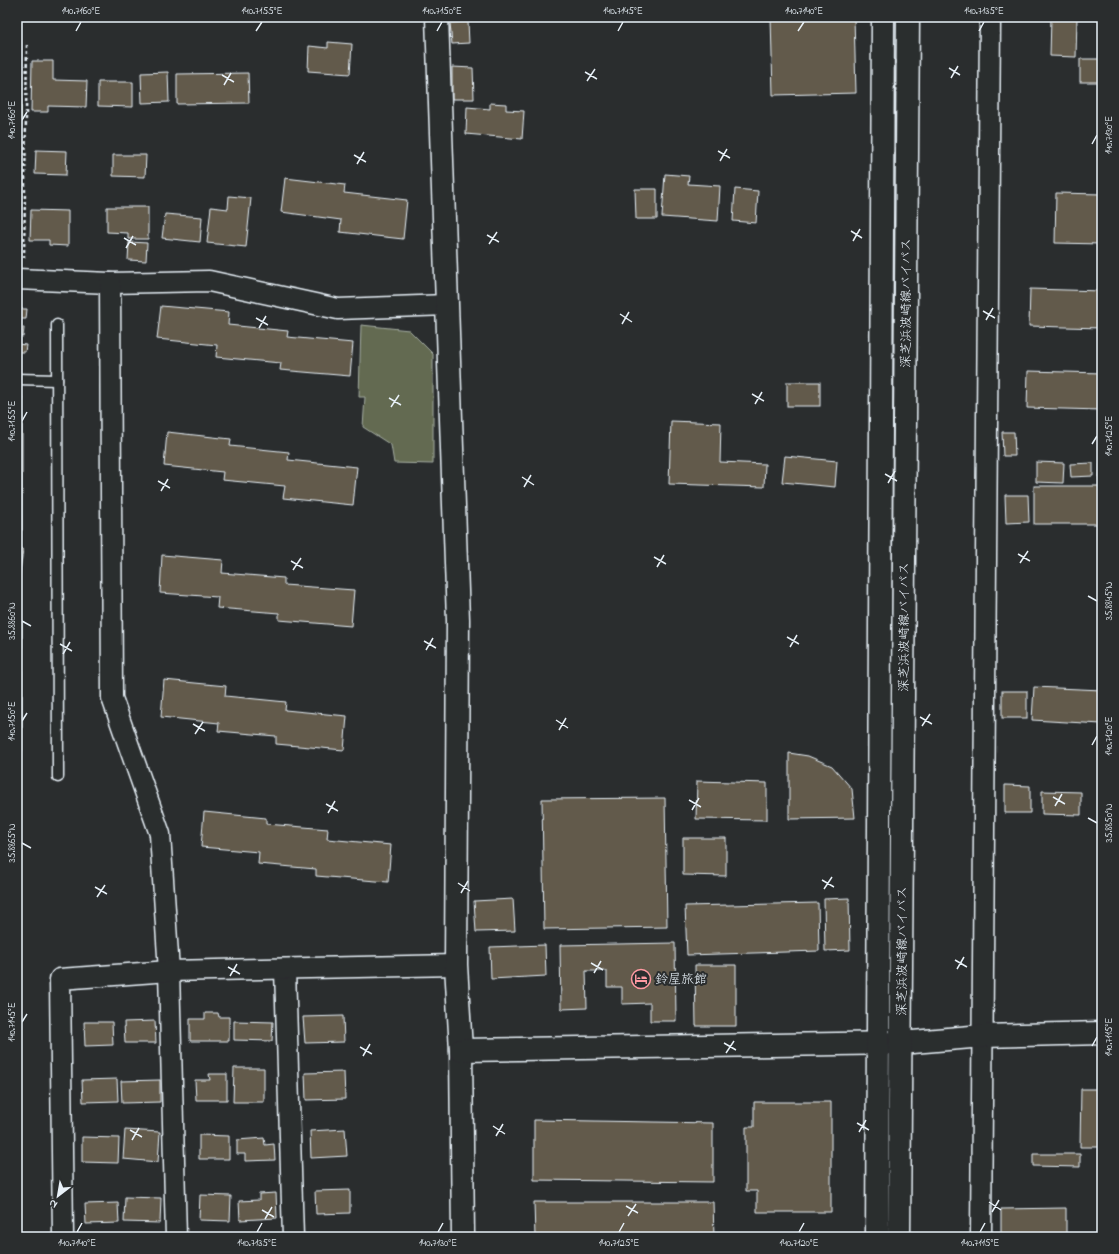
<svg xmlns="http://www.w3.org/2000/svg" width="1119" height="1254" font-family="'Indie Flower','Klee One',sans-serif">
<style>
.green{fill:#636b51;stroke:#a6aea4}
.building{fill:#625a4b;stroke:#e8f1f8}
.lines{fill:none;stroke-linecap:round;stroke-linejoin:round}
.lane-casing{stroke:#e8f1f8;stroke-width:13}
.street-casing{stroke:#e8f1f8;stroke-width:23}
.secondary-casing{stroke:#e8f1f8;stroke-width:25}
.path{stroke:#e8f1f8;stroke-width:2.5;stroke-dasharray:3 3;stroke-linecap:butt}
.lane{stroke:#2a2d2e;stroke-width:10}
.street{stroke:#2a2d2e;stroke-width:20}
.secondary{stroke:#2a2d2e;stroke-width:22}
.ticks{fill:none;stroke:#e8f1f8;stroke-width:1.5}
.labels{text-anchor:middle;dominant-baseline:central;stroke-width:4;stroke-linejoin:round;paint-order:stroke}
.street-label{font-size:13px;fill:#e8f1f8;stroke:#2a2d2e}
.poi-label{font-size:13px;fill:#e8f1f8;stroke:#2a2d2e;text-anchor:start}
.neatline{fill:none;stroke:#e8f1f8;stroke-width:1.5}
.ticks-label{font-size:10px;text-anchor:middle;fill:#e8f1f8}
</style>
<rect width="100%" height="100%" fill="#2a2d2e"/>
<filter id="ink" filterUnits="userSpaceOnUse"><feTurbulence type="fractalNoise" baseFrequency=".025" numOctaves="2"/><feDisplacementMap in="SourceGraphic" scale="8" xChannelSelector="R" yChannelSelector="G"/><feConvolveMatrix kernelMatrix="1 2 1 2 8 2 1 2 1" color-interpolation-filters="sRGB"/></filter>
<g filter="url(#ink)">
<!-- green -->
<g class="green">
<polygon points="17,42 21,42 22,183 17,183"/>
<polygon points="361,325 409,330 433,354 433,464 394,463 391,445 363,427 365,397 359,397"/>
</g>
<!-- building -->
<g class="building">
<polygon points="771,17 854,17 856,93 773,95"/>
<polygon points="1051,17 1077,17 1076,57 1050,56"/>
<polygon points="468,22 469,43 452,44 450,23"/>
<polygon points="328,42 352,44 350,74 308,71 309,46 328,48"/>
<rect x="1080" y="59" width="22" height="23"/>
<polygon points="32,61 53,61 53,80 87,81 86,107 48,106 48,112 31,112"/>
<polygon points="452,67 473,68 474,99 452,99"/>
<polygon points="168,72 169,102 142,103 141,73"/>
<polygon points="248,73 249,103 177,104 177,74"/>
<polygon points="98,82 133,82 133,107 98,106"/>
<polygon points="490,103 506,104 506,110 524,111 522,139 466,134 467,107 490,109"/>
<polygon points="36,150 67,151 66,175 35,174"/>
<polygon points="113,155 146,155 145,177 113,176"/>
<polygon points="665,174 689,176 688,184 720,186 718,221 662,217"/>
<polygon points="285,178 345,185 344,193 407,200 403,239 340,232 341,220 281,212"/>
<polygon points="17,187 20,187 19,236 17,236"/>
<polygon points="635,189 657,189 657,219 636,219"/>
<polygon points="735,189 758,191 756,223 733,221"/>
<polygon points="1056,193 1102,194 1102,244 1055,243"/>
<polygon points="229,196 251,198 246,247 207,243 211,207 228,209"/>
<polygon points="107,207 148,207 148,239 128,239 128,233 107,232"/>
<polygon points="31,210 68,211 68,246 49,245 49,240 30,240"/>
<polygon points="165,214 202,217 200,242 162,238"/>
<polygon points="129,242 147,243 146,261 128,260"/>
<polygon points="1030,289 1102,291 1102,328 1029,326"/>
<polygon points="161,306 229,312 228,325 288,331 287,337 353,343 350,376 280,370 281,363 216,357 217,345 157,339"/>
<polygon points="17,309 27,309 26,319 17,319"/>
<polygon points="17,327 24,328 23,337 17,336"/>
<polygon points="17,344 26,345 25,352 17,352"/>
<polygon points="1028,371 1102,373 1102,410 1027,408"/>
<rect x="787" y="382" width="33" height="24"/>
<rect x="17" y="397" width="5" height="133"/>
<polygon points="671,421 721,423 720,462 765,464 764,487 669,484"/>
<polygon points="167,432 231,439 230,446 289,452 288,460 357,467 353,505 283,498 285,486 222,480 223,472 164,466"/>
<polygon points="1002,432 1014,432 1015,456 1003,456"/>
<polygon points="785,456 837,461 835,487 782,482"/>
<polygon points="1036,462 1064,463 1063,483 1036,482"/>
<polygon points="1093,463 1093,476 1071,477 1070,464"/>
<polygon points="1100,464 1102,464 1102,481 1099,481"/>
<rect x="1034" y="486" width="66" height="38"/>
<polygon points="1005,495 1028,495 1029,522 1006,523"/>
<polygon points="17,548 23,549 17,595"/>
<polygon points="162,555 223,560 222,573 284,578 284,585 354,590 351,626 279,620 279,613 217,608 218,597 160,593"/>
<rect x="17" y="620" width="5" height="131"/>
<polygon points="164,680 226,686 225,696 286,702 285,710 347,716 344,750 276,744 276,736 218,731 219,723 161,717"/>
<polygon points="1034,687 1102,690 1102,724 1032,720"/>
<rect x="1002" y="691" width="25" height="27"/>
<polygon points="789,753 808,756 832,766 852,789 855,818 789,819"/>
<polygon points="697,781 767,783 767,820 696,819"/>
<polygon points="1005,785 1030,786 1030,813 1005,813"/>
<polygon points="1042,791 1081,792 1081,815 1042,814"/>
<polygon points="665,798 667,927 544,929 542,799"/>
<polygon points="204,812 266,818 266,824 328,829 327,839 391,845 388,882 316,876 316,869 258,864 259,852 201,847"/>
<polygon points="683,838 726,838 726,876 683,875"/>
<polygon points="849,898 850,950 825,951 824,899"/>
<polygon points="513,899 515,931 476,932 474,901"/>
<polygon points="818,903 819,951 687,955 685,906"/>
<polygon points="675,943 676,1021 650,1021 650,1003 622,1004 622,987 607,987 607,971 586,971 587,1008 561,1009 560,945"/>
<polygon points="545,945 546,976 491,979 490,947"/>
<polygon points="695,965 736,965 736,1026 696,1026"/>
<polygon points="205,1013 218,1013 219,1017 229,1017 229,1041 190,1041 190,1019 205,1019"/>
<polygon points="343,1016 344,1042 305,1043 303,1017"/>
<polygon points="155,1021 156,1043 125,1043 124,1022"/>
<polygon points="234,1021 273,1022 272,1041 234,1040"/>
<polygon points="84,1022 112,1022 113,1045 85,1046"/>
<polygon points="234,1068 264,1068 264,1102 233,1102"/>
<polygon points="344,1072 345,1099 306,1100 305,1073"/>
<polygon points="209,1074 227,1074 227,1100 196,1100 195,1080 210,1080"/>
<polygon points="117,1079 118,1101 83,1102 82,1080"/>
<polygon points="160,1080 160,1102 122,1103 121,1081"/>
<polygon points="1081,1089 1102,1089 1102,1147 1080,1147"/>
<polygon points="754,1102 831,1102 831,1212 757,1212 757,1191 746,1191 746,1127 754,1127"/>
<polygon points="534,1120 713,1123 713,1182 534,1180"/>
<polygon points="345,1129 347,1156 311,1158 310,1131"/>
<polygon points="125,1130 160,1132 158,1162 123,1159"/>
<polygon points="199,1135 229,1136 229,1159 199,1159"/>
<polygon points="82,1137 119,1138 118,1163 82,1162"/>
<polygon points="264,1138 265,1145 274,1144 275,1160 245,1161 245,1154 237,1154 237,1140"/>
<polygon points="1033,1154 1080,1154 1080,1167 1033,1166"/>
<polygon points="350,1190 350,1213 316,1214 315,1191"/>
<polygon points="276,1193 277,1218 240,1220 239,1201 259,1200 259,1194"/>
<polygon points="200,1195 231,1196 230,1221 199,1220"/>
<polygon points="125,1197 161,1198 160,1223 124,1222"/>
<polygon points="534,1202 713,1202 714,1237 535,1237"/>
<polygon points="118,1203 119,1223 86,1224 85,1204"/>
<polygon points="1066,1208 1066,1236 1001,1236 1001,1209"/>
</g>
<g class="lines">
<!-- lane casing -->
<g class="lane-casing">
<g id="lane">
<polyline points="57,325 58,777"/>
<polyline points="17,379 57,380"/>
</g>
</g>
<!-- street casing -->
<g class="street-casing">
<g id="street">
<polyline points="17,279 110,283 209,281 338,309 447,305"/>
<polyline points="110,283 112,698 160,834 169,971 176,1237"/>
<polyline points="285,969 293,1237"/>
<polyline points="63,1237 60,979 169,971 456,965"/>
<polyline points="981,1237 990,17"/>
</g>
</g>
<!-- secondary casing -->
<g class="secondary-casing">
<g id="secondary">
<polyline points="437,17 458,620 456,965 461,1050 463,1237"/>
<polyline points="461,1050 901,1043 983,1036 1102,1033"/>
<polyline points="877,1237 883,17"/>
<polyline points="899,1237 908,17"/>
</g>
</g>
<!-- path -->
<polyline class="path" points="24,258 27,44"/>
<!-- lane -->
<use href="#lane" class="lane"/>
<!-- street -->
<use href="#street" class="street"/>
<!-- secondary -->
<use href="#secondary" class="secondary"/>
</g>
</g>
<!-- ticks -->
<path class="ticks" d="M76,31L81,22M256,31L262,22M437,31L442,22M618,31L623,22M798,31L804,22M979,31L984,22M949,68L960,75M585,72L597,79M222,75L234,82M951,78L958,66M587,81L595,69M224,85L231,73M22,120L27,112M1092,144L1097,135M718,151L730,158M354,155L366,162M720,161L727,149M357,164L364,152M851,231L862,238M487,235L499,242M124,238L136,245M853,241L860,229M489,244L497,232M126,248L133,236M983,311L995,318M620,314L632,322M256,318L268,325M986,320L993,308M622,324L629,312M259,328L266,316M752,394L764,401M389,398L401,405M755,404L762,392M391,407L399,395M22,421L27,412M1092,444L1097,436M885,474L897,481M522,477L534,485M158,481L170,488M888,483L895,471M524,487L531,475M161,491L168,479M1018,554L1030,561M654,557L666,564M291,561L303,568M1020,563L1028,551M657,567L664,555M293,570L301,558M1088,596L1097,601M22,621L31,626M787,637L799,644M424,641L436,648M60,644L72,651M790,647L797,635M426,650L433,638M63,654L70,642M920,717L932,724M556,720L568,728M22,721L27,713M193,724L205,731M922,726L930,714M559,730L566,718M195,734L203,722M1092,745L1097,736M1053,797L1065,804M689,800L701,807M326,804L338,811M1055,806L1062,794M692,810L699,798M328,813L335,801M1088,818L1097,823M22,843L31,848M822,880L834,887M458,883L470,891M95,887L107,894M824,889L832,877M461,893L468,881M97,897L105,885M955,960L967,967M591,963L603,970M228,967L240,974M957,969L964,957M594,973L601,961M230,976L237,964M22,1022L27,1014M724,1043L736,1050M1092,1046L1097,1037M360,1047L372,1054M726,1053L734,1041M363,1056L370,1044M857,1123L869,1130M493,1126L505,1134M130,1130L142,1137M859,1132L866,1120M496,1136L503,1124M132,1140L139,1128M989,1202L1001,1210M626,1206L638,1213M262,1210L274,1217M992,1212L999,1200M628,1216L636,1204M265,1219L272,1207M77,1232L82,1223M257,1232L262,1223M438,1232L443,1223M619,1232L624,1223M799,1232L804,1223M980,1232L985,1223"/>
<!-- icons -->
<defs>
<g id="hotel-ring" transform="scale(1)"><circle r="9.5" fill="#2a2d2e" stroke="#ff9aa2" stroke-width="1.5"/><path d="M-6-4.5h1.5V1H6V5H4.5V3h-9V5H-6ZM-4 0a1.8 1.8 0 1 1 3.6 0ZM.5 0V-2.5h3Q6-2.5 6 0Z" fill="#ff9aa2"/></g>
</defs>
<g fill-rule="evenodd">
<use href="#hotel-ring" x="641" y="979"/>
</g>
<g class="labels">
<!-- street labels -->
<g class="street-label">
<text transform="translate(906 303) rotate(-90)">深芝浜波崎線バイパス</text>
<text transform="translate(904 627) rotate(-90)">深芝浜波崎線バイパス</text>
<text transform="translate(902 951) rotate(-90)">深芝浜波崎線バイパス</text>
</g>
<!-- poi labels -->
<g class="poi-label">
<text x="655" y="979">鈴屋旅館</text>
</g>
</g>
<!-- margin -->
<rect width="1119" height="1254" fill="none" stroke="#2a2d2e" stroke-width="44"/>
<!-- north arrow -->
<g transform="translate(58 1196) rotate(211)" stroke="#2a2d2e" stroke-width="3" paint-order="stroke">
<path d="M0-3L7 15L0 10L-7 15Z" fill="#e8f1f8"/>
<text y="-6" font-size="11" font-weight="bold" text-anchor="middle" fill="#e8f1f8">N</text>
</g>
<rect x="22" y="22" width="1075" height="1210" class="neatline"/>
<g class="ticks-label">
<text x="81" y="14">140.7160°E</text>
<text x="262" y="14">140.7155°E</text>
<text x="442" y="14">140.7150°E</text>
<text x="623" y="14">140.7145°E</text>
<text x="804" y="14">140.7140°E</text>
<text x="984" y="14">140.7135°E</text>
<text transform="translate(11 120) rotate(-90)" y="4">140.7160°E</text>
<text transform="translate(1108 135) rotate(-90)" y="4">140.7130°E</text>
<text transform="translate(11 421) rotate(-90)" y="4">140.7155°E</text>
<text transform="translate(1108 436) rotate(-90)" y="4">140.7125°E</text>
<text transform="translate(1108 601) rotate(-90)" y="4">35.8845°N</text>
<text transform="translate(11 621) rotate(-90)" y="4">35.8860°N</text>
<text transform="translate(11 721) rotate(-90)" y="4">140.7150°E</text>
<text transform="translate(1108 736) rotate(-90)" y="4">140.7120°E</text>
<text transform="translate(1108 823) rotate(-90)" y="4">35.8850°N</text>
<text transform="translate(11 843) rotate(-90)" y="4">35.8865°N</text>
<text transform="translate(11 1022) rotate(-90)" y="4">140.7145°E</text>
<text transform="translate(1108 1037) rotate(-90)" y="4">140.7115°E</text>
<text x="77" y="1246">140.7140°E</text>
<text x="257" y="1246">140.7135°E</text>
<text x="438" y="1246">140.7130°E</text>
<text x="619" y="1246">140.7125°E</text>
<text x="799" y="1246">140.7120°E</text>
<text x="980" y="1246">140.7115°E</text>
</g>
</svg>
